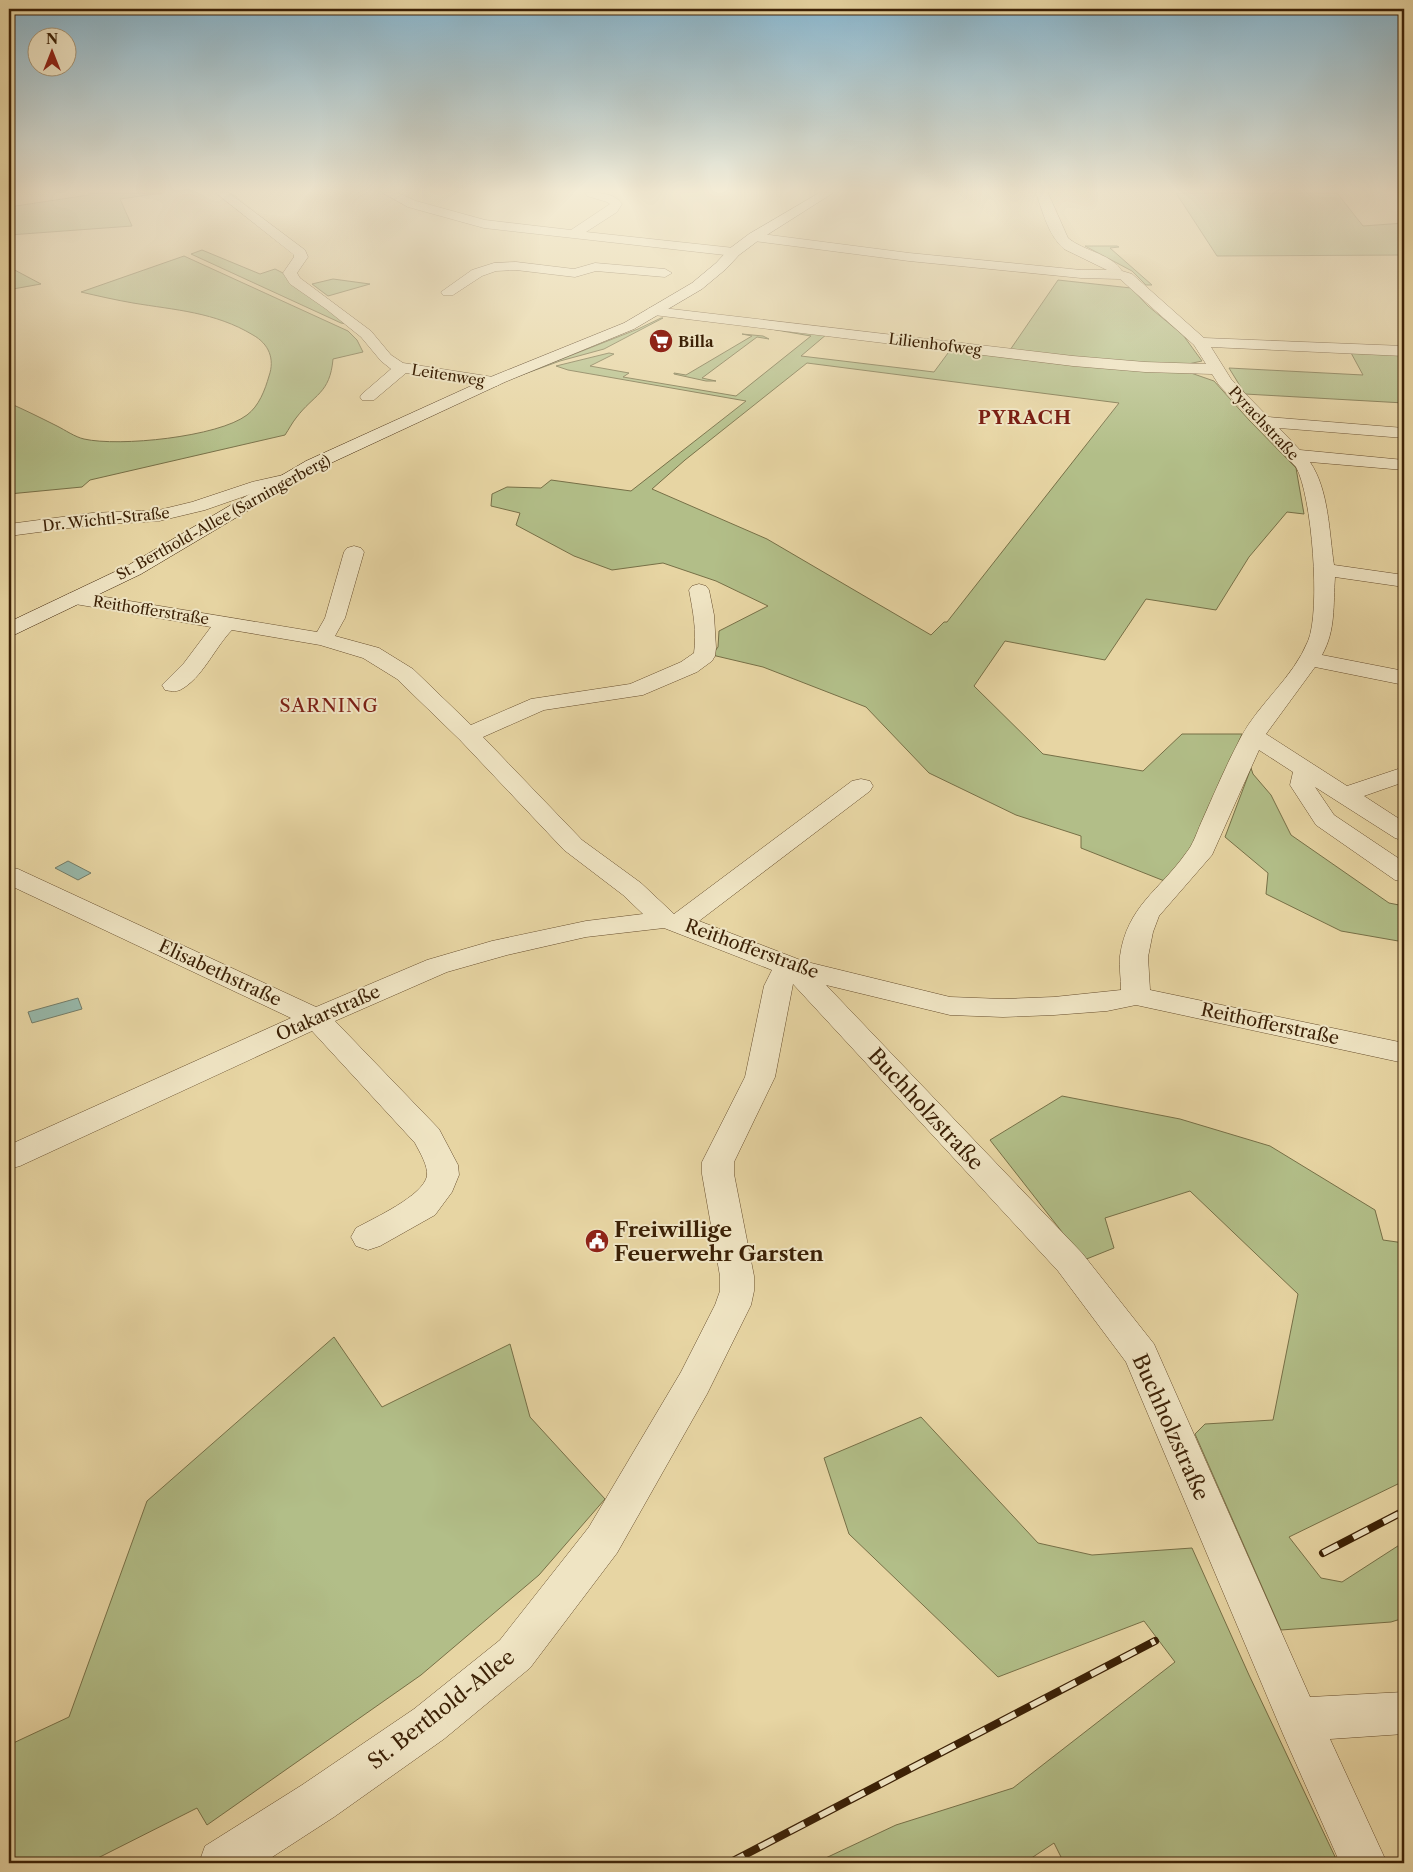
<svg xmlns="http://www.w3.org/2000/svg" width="1413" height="1872" font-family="'Libre Caslon Text',serif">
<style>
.green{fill:#b2be88;stroke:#777047;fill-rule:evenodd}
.water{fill:#97b8aa;stroke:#737c68}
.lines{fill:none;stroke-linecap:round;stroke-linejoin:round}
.street-casing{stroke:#674e2d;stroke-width:1}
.secondary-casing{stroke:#3c2106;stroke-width:1}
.street{fill:#efe4c3;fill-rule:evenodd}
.secondary{fill:#efe4c3;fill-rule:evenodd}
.rail-casing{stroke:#3c2106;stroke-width:8}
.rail{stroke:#efe4c3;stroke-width:5.5;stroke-dasharray:17;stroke-linecap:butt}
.labels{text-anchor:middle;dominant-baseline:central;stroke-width:4;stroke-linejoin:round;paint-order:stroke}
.far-poi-label{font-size:15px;font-weight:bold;fill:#3c2106;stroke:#efe4c3;text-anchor:start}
.far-street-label{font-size:15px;fill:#3c2106;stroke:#efe4c3}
.street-label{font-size:18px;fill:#3c2106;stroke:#efe4c3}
.far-district-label{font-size:19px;font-weight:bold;letter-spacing:1px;fill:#7a1f14;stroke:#efe4c3}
.neighbourhood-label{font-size:19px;letter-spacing:1px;fill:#7a1f14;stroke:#efe4c3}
.near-street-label{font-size:21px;fill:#3c2106;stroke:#efe4c3}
.near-poi-label{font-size:21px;font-weight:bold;fill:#3c2106;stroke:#efe4c3;text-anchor:start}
</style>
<rect width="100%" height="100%" fill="#e7d5a3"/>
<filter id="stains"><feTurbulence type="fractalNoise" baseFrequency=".004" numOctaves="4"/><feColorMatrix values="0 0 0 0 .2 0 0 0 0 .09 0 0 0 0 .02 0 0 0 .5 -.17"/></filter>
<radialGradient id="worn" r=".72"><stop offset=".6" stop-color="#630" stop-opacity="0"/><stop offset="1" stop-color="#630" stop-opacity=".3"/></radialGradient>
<!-- green -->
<g class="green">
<polygon points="88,193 162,193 120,199 132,226 9,235 9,207 89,195"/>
<polygon points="1176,193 1337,193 1363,226 1404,223 1404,255 1217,256"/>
<polygon points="1085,246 1117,246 1119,247 1110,248 1152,285 1146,285 1132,271"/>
<polygon points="202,250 260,274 275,269 285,274 348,324 341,323 191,254"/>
<path d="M184,256L348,331L357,340L363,352L333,359C330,394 314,394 296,418C292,423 289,429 285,435L90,480L82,487L9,494V433L11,431L12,421L9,419V403C25,410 41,418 57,426C65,430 75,437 84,439C119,447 218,437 247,415C259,406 265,390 269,376C275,359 269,344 253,335C215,312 175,310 133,303C116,300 98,296 81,292Z"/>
<polygon points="9,267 41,284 13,289 9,287"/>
<polygon points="333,279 370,284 328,296 312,284"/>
<polygon points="1058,280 1131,288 1148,306 1183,335 1202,361 1188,364 1134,363 1010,350"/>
<polygon points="661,318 663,318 604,349 560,361 516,377 638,329"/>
<path d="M759,327L827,334L801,356L934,372L951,349L1188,372L1214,381L1249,420L1296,468L1304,514L1287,512L1249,557L1216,610L1146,599L1105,660L1005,641L974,686L1043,754L1143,771L1182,734H1242L1197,842L1167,882L1081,848V836L1016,815L929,773L866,707L763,667L712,655L718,647L719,631L768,606L716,581L663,563L612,570L574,556L516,525L520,513L491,506L492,494L507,487L541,488L551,480L631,491L746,401L568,370L556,366L609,353L614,354L590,366L629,373L623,377L736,396L811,336ZM807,363L1119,403L947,622H944L931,635L767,539L652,489L685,460Z"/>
<polygon points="742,334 763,336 769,339 757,337 702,378 716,381 706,381 674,374 674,373 686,375 752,336"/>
<polygon points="1350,351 1404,353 1404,403 1245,394 1229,368 1363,375"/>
<polygon points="1251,768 1253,774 1271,795 1291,835 1389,903 1404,906 1404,942 1341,931 1266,894 1268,873 1225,837"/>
<polygon points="1062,1096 1180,1119 1270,1146 1375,1210 1383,1240 1404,1243 1404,1481 1289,1537 1321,1578 1342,1582 1404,1542 1404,1618 1391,1622 1281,1630 1195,1434 1205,1424 1273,1420 1298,1294 1190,1191 1105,1218 1114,1248 1084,1260 990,1140"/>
<polygon points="334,1337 382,1407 510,1344 530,1417 605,1499 539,1575 421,1675 207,1825 197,1808 88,1863 9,1863 9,1745 69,1717 147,1501"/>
<polygon points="921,1417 1038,1543 1092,1555 1192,1548 1249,1675 1338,1863 1064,1863 1054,1843 1024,1863 815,1863 896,1825 1013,1788 1175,1662 1144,1621 998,1677 849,1534 824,1458"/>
</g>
<!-- water -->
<g class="water">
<polygon points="68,861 91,873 78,880 55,868"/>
<polygon points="78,998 82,1009 32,1023 28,1012"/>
</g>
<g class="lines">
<!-- street casing -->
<g class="street-casing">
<g id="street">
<polygon points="216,193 229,193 305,250 308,257 297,273 300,278 371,331 391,355 403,363 493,377 499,379 501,382 499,385 493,387 406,373 374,400 362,400 360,397 362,394 391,369 381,361 361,337 326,309 290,284 283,273 294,257 294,255"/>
<path d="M383,193H398L416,201L485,220L571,230L610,204L607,202L587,196L585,193C600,193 613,192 622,204L617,212L586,232L734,248L741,252L734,256L484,228L408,207Z"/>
<path d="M1036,193H1048L1068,238C1083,251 1112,254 1122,271L1132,274L1204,338L1404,346V356L1211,347L1231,379L1268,417L1404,428V438L1279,428L1300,450L1404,460V470L1310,462C1329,490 1329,532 1334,565L1404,575V587L1335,577C1333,605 1336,630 1322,655L1404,671V685L1315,667L1266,734L1347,786L1404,767V782L1364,796L1404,822V841L1395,838L1315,787L1334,815L1404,862V882L1395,880L1316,825L1290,785L1293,772L1259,750L1212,855L1159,916L1153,932L1148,957L1150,990L1404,1043V1063L1136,1005L1107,1011L1054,1015L1003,1017L950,1015L826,985L1082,1253L1154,1344L1310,1697L1404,1692V1734L1330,1739L1387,1863H1340L1283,1734L1126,1362L1058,1271L793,984L775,1077L734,1162V1174L754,1276V1291L751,1305L707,1394L617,1553L530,1668L444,1739L334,1817L263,1863H199L205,1846L302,1785L414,1709L500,1640L589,1527L681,1372L715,1305L720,1291V1276L702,1174V1162L745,1077L764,986L772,970L664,928L586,937L507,955L447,972L335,1021L439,1129L458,1165L459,1175L452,1192L435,1215L380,1246L368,1250L356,1246L351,1237L356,1228C374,1218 423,1196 427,1176C428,1165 420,1153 415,1143L312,1031L20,1166L9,1169V1145L291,1018L9,885V867L18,869L316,1007L427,960L492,941L586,921L643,914L623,895L564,850L460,740L397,679L363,658L320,645L232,630C215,647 202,679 180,690C175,692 170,691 165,690L162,685L184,663L211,627L75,604L68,602L65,598L68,594L75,592L317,632L325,618L344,552L347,548L354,546L361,548L364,552L345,618L335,636L379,648L413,669L471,725L531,699L630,684L681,662L694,653C697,632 693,611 689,590L692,586L699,584L706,586L709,590L714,615L716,648L715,656L712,661L697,672L643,695L544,710L483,737L582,840L641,883L674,914L852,781L861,779L870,781L873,786L870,791L699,921L803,961L950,997L1003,999L1054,997L1121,990C1121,979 1119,967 1120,956C1127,906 1160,890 1186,853C1193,845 1197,832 1201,823C1214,794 1226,765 1241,737C1259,703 1293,678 1308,641C1321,611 1312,495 1296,467L1219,385L1212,374L1145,372L1073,366L654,315L649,314L647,311L649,308L654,307L1073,356L1145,362L1206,364L1194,345L1120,279L1081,278L909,261L754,241L747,237L754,233L909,253L1081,270H1107L1064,249C1048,235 1043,212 1036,193Z"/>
<polygon points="516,262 574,269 595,263 665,269 672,273 665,277 596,271 575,277 516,270 496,271 482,276 453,295 443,295 441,292 472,270 494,263"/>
<polygon points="288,474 294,475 297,479 294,483 265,489 205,510 159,521 92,525 9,536 9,524 92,513 159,510 192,502 252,482"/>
</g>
</g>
<!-- secondary casing -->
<g class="secondary-casing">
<polygon id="secondary" points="819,193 833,193 759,240 739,255 726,269 702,289 634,329 505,382 318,469 141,574 16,634 9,636 9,622 127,566 306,461 493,376 624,323 692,283 716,263 729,249 749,234"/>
</g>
<!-- street -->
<use href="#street" class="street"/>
<!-- secondary -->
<use href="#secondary" class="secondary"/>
<!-- rail casing -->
<g class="rail-casing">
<g id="rail">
<polyline points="1323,1553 1404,1511"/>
<polyline points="729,1863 1155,1641"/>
</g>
</g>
<!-- rail -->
<use href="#rail" class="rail"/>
</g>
<!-- sky -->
<linearGradient id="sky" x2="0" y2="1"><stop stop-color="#87b6cf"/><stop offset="0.42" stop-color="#f4ecd6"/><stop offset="1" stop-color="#f4ecd6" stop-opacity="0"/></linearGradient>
<rect width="1413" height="455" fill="url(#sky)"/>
<!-- icons -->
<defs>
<g id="supermarket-disc" transform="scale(1.25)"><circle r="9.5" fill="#8f2418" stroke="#efe4c3"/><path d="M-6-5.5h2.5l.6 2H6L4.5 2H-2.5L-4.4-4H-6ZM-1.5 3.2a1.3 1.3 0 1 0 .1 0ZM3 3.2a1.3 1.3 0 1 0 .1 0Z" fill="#fff"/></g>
<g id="civic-disc" transform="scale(1.25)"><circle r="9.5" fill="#8f2418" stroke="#efe4c3"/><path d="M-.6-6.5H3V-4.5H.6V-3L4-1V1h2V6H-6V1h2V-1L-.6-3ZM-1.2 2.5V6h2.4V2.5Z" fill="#fff"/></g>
</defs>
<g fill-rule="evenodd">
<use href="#supermarket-disc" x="661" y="341"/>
<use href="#civic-disc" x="597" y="1241"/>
</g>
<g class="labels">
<!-- far-poi labels -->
<g class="far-poi-label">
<text x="678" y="341">Billa</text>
</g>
<!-- far-street labels -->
<g class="far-street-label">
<text transform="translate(935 344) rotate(7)">Lilienhofweg</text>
<text transform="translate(448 375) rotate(9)">Leitenweg</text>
<text transform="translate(1264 423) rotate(47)">Pyrachstraße</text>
<text transform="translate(223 517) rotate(-29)">St. Berthold-Allee (Sarningerberg)</text>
<text transform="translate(106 519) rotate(-6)">Dr. Wichtl-Straße</text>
<text transform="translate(151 610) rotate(9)">Reithofferstraße</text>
</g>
<!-- street labels -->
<g class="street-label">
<text transform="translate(752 949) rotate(20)">Reithofferstraße</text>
<text transform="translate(220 973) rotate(25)">Elisabethstraße</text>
<text transform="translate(328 1013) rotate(-24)">Otakarstraße</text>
<text transform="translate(1270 1024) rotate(12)">Reithofferstraße</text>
</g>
<!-- far-district labels -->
<g class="far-district-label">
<text x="1025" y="417">PYRACH</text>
</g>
<!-- neighbourhood labels -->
<g class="neighbourhood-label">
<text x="329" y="705">SARNING</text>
</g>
<!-- near-street labels -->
<g class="near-street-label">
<text transform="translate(926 1109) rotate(47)">Buchholzstraße</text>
<text transform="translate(1171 1427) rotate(66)">Buchholzstraße</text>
<text transform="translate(441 1709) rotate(-38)">St. Berthold-Allee</text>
</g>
<!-- near-poi labels -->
<g class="near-poi-label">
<text x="614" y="1229">Freiwillige<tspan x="614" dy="24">Feuerwehr Garsten</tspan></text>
</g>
</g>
<!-- margin -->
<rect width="1413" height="1872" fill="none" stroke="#e7d5a3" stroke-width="30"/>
<rect x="10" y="10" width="1393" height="1852" fill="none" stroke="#3c2106" stroke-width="2.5"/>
<rect x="15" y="15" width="1383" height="1842" fill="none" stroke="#3c2106"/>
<!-- north arrow -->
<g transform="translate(52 52)"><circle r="24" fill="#efe4c3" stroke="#a79677"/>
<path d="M0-4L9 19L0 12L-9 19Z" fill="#8f2418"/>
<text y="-8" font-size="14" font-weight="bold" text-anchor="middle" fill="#3c2106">N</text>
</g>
<rect width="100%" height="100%" filter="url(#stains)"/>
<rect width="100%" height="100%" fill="url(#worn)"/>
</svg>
